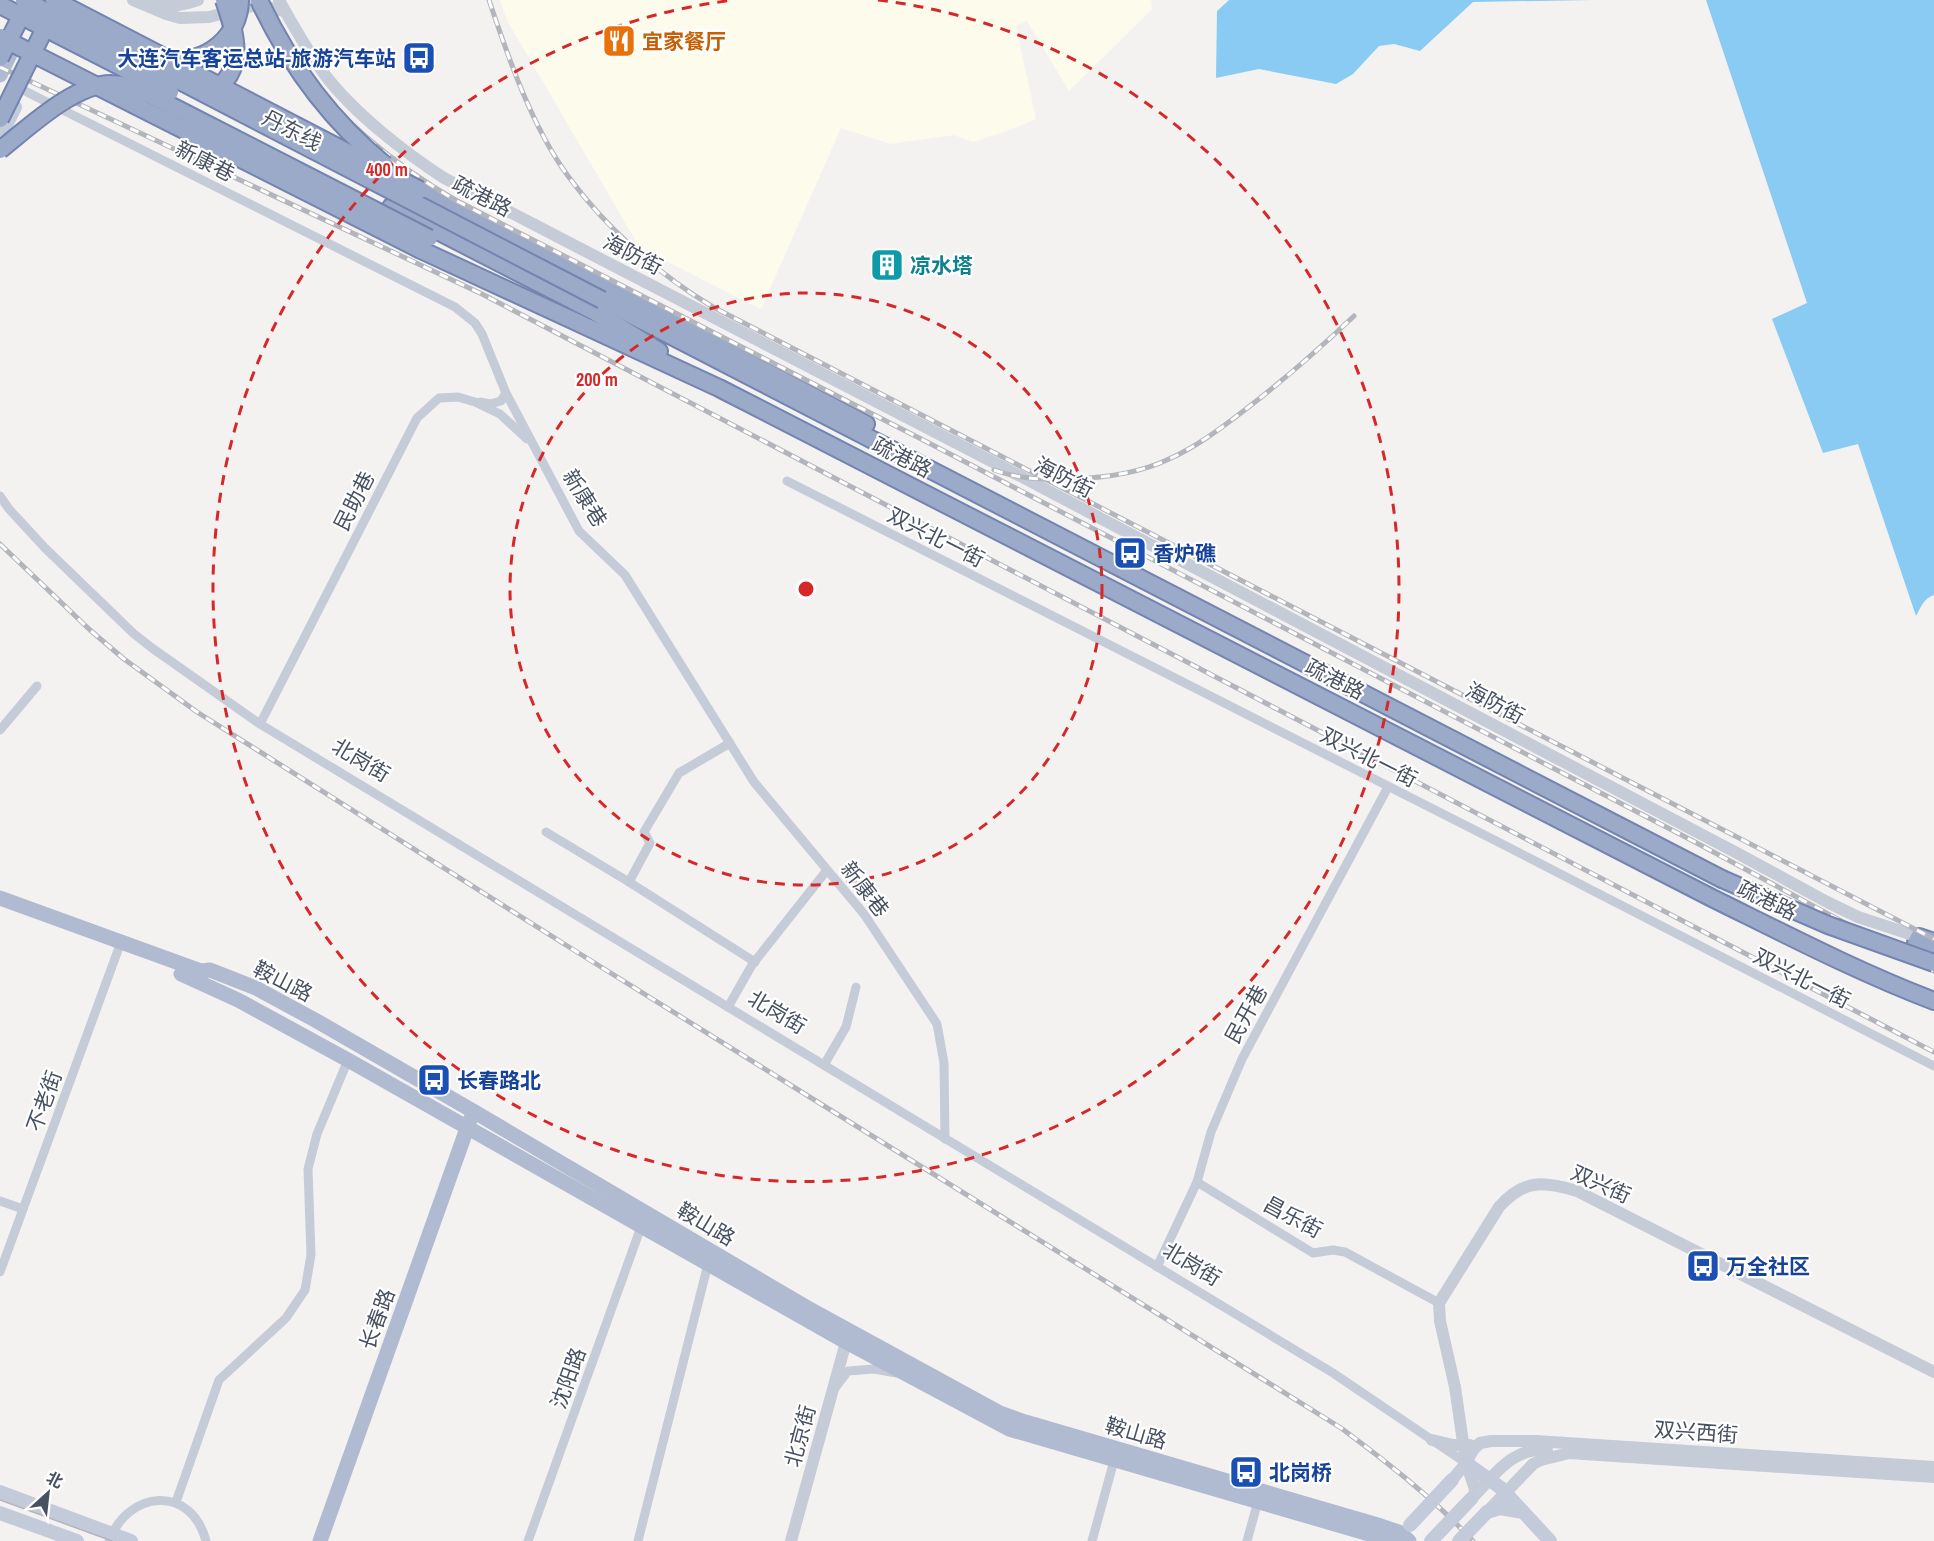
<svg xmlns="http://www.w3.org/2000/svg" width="1934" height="1541" font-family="'Archivo Narrow','Noto Sans SC',sans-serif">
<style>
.commercial{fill:#fdfbec}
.water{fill:#89cbf2}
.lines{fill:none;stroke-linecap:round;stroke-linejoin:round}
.trunk-casing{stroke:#7284af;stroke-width:20}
.minor{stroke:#c5cbd7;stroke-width:9}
.tertiary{stroke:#c5cbd7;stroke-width:12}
.secondary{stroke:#c3cbdb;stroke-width:14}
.primary{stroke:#b0bbd1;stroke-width:15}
.trunk{stroke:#9caaca;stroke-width:16}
.tram{stroke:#b3b5bc;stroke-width:1.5}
.rail-casing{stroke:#b3b5bc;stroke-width:5}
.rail{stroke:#fff;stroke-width:3;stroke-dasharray:9;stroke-linecap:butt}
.trunk-bridge-casing{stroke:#7284af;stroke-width:20;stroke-linecap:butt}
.secondary-bridge{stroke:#c3cbdb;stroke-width:14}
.trunk-bridge{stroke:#9caaca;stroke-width:16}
.ring{fill:none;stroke:#d62828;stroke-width:3;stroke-dasharray:10 8}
.labels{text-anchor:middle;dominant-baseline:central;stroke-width:4.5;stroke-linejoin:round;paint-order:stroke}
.food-label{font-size:21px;font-weight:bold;fill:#c56008;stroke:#fff;text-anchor:start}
.transit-label{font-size:21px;font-weight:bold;fill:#164399;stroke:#fff;text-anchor:start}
.street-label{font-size:21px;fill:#485161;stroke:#fff}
.culture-label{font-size:21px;font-weight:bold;fill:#0d838f;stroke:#fff;text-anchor:start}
.centre{fill:#d62828;stroke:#fff;stroke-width:3}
.ring-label{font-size:18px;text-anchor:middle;font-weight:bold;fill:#d62828;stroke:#fff;stroke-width:4.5;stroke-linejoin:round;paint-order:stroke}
</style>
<rect width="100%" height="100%" fill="#f4f2f1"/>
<!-- commercial -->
<polygon class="commercial" points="500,0 1151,0 1152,9 1069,91 1027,21 1016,26 1036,119 1015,128 973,142 954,135 891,144 841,128 761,309 640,248 508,22"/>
<!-- water -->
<g class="water">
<polygon points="1229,0 1593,0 1473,2 1420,51 1394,44 1379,46 1353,74 1336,84 1259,69 1216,78 1217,11"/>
<path d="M1706,0H1934V595C1924,598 1921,607 1916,616L1858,444L1823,453L1772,319L1807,303Z"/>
</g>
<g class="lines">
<!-- trunk casing -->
<g class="trunk-casing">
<g id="trunk">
<polyline points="420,190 866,424"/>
<polyline points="391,207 595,312 659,351"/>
<path d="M421,250L719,388L1712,898C1785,934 1858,972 1934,1001"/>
<polyline points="602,300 1722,879"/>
<polyline points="1934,942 1919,937 1916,943 1934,953"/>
</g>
</g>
<!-- minor -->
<g class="minor">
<polyline points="23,90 455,307 475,323 482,334 506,393 579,531 625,575 754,782 864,914 937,1024 944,1063 945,1139"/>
<polyline points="480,402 490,404 501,401 506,393"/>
<polyline points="787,481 1508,847 1934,1066"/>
<polyline points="0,496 9,509 45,548 133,633 152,648 260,724 1333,1373 1466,1463"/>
<polyline points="260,724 417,418 439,398 458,397 475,402 500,414 527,439"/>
<polyline points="0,730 37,686"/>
<polyline points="546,832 629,882 755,962"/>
<polyline points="629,882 650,843 644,832 679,773 730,743"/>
<polyline points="728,1007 752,965 827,870"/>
<polyline points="824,1065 846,1027 856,987"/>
<polyline points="1197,1182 1313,1253 1333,1250 1345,1252 1439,1303"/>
<polyline points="0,1201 23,1209"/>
<polyline points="1157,1267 1197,1182 1211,1132 1242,1059 1388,787"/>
<polyline points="0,1272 121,942"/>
<polyline points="835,1388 848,1371 874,1369 896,1373"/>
<polyline points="176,1502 219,1380 286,1318 305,1290 311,1255 308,1169 317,1134 348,1060"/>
<path d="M109,1541C128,1490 191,1484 206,1541"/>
<polyline points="528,1541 641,1227"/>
<polyline points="638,1541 708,1264"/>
<polyline points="1092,1541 1115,1457"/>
<polyline points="1247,1541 1258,1501"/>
</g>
<!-- tertiary -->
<g class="tertiary">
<polyline points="133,0 166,14 180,18 209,17 256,5 285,11"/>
<path d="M279,0C293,26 308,51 325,75C354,113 404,152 444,178L1024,478L1735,852L1829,903L1858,917L1919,937"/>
<path d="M152,5C168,8 183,5 198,0"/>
<polyline points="1432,1440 1453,1445 1470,1445"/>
<polyline points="1452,1480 1466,1463 1473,1450 1480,1443 1491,1441 1536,1441 1934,1467"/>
<path d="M1474,1496L1475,1489L1466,1463L1455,1387L1440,1321L1439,1303L1499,1207C1524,1179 1543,1181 1577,1191L1934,1372"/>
<path d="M1472,1498C1495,1475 1512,1447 1547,1450"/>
<polyline points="1487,1512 1533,1464 1541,1460 1569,1453 1934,1477"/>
<polyline points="791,1541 846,1342"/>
</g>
<!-- secondary -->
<g class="secondary">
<polyline points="0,137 15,107"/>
<polyline points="1466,1463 1501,1488 1550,1541"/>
<polyline points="0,1492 131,1541"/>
<polyline points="1487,1512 1500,1508 1523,1512"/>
<polyline points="0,1513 77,1541"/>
</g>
<!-- primary -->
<g class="primary">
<polyline points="0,75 14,46"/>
<polyline points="0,898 201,971 210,970 256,988 315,1020 473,1111 806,1307 1000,1413 1022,1421 1381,1526 1399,1532 1409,1541"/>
<polyline points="181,974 238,1000 348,1060 846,1342 1009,1429 1393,1541"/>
<polyline points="320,1541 470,1120"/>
</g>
<!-- trunk -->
<use href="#trunk" class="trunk"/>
<!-- tram -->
<polyline class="tram" points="0,1500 112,1541"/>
<!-- rail casing -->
<g class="rail-casing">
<g id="rail">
<path d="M256,0C268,19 279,39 293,58C337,118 393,164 457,201L927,442L1693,841L1934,971"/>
<path d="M489,0C508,57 532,127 568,176C606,228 658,274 713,307L1934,939"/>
<polyline points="0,67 482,294 1934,1052"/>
<path d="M994,470C1019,479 1044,480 1071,479C1103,478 1140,473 1169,459C1198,446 1221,428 1246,409C1284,380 1319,349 1354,316"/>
<path d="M0,544L90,630L124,659L197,712L569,947L1341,1428C1388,1463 1433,1498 1473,1541"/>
</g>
</g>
<!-- rail -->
<use href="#rail" class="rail"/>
<!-- trunk-bridge casing -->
<g class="trunk-bridge-casing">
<g id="trunk-bridge">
<polyline points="24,0 602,300"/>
<polyline points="54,0 420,190"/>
<path d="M259,0C289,64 330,120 385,165"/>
<polyline points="0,5 170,92"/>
<polyline points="0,37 421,250"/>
<polyline points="0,58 26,6"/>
<path d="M170,58C205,66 240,36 240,0"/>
<path d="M211,92C248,71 235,32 224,0"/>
<polyline points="0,119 49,20"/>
<path d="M0,150C28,128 75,83 112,84C125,84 136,89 148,94L429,238"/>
<polyline points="1722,879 1828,925 1934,963"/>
</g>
</g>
<!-- secondary-bridge -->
<g class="secondary-bridge">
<polyline points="1410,1525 1452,1480"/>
<polyline points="1431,1541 1471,1499"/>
<polyline points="1459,1541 1487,1512"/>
</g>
<!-- trunk-bridge -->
<use href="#trunk-bridge" class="trunk-bridge"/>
</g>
<!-- distance rings -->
<g class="ring">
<circle cx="806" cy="589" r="296"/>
<path d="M878 0A593 593 0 1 1 734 0"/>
</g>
<!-- icons -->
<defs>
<g id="restaurant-square" transform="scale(1.725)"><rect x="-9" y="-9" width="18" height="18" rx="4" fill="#e8710a" stroke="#fff"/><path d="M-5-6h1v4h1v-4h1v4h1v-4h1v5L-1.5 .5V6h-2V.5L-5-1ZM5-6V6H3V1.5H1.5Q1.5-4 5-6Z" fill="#fff"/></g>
<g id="bus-square" transform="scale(1.725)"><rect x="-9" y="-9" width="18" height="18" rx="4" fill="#1a4fb4" stroke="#fff"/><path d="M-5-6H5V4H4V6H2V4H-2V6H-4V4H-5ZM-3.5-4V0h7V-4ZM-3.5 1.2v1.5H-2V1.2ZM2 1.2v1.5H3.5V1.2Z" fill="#fff"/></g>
<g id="building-square" transform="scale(1.725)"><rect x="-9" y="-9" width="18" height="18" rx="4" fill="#0f9aa8" stroke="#fff"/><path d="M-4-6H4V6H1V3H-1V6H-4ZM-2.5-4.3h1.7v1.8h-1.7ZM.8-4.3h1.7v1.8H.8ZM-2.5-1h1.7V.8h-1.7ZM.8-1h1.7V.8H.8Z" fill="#fff"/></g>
</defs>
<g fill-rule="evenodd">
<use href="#restaurant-square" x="619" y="41"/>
<use href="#bus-square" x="419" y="58"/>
<use href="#building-square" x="887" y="265"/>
<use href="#bus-square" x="1130" y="553"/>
<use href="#bus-square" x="434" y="1080"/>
<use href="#bus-square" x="1703" y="1266"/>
<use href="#bus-square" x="1246" y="1472"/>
</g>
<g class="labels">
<!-- food labels -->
<g class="food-label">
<text x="642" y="41">宜家餐厅</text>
</g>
<!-- transit labels -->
<g class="transit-label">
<text x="396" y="58" text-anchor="end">大连汽车客运总站-旅游汽车站</text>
<text x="1153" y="553">香炉礁</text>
<text x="457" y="1080">长春路北</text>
<text x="1726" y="1266">万全社区</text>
<text x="1269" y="1472">北岗桥</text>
</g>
<!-- street labels -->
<g class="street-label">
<text transform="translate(292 130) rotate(27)">丹东线</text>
<text transform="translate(205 161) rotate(27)">新康巷</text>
<text transform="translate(482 196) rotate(27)">疏港路</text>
<text transform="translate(633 254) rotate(27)">海防街</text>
<text transform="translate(902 457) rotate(27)">疏港路</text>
<text transform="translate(1064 477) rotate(27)">海防街</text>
<text transform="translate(585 498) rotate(58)">新康巷</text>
<text transform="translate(354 501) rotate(-63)">民助巷</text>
<text transform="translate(936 537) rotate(27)">双兴北一街</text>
<text transform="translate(1335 679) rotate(27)">疏港路</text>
<text transform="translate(1495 703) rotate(28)">海防街</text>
<text transform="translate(1369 757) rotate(27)">双兴北一街</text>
<text transform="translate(361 760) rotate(31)">北岗街</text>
<text transform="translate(865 889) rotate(52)">新康巷</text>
<text transform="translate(1767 900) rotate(26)">疏港路</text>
<text transform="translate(1802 978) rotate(27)">双兴北一街</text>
<text transform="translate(283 981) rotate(27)">鞍山路</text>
<text transform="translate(777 1012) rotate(31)">北岗街</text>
<text transform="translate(1246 1014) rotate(-61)">民开巷</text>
<text transform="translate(44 1101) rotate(-70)">不老街</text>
<text transform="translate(1601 1184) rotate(24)">双兴街</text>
<text transform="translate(1293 1217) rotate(28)">昌乐街</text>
<text transform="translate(706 1224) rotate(31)">鞍山路</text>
<text transform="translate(1192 1264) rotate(31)">北岗街</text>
<text transform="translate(377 1319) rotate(-70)">长春路</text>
<text transform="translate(568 1378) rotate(-70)">沈阳路</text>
<text transform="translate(1696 1432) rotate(4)">双兴西街</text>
<text transform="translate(1136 1433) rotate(16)">鞍山路</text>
<text transform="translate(800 1436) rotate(-75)">北京街</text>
</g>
<!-- culture labels -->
<g class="culture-label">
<text x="910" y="265">凉水塔</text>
</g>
</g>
<circle cx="806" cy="589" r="9" class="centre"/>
<g class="ring-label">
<text x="387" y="176">400 m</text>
<text x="597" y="386">200 m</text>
</g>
<!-- north arrow -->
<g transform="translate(48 1493) rotate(27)" stroke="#ffffff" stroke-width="4.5" paint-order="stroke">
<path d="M0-4.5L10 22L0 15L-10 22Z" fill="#485161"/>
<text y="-9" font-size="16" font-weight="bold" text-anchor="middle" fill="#485161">北</text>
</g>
</svg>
